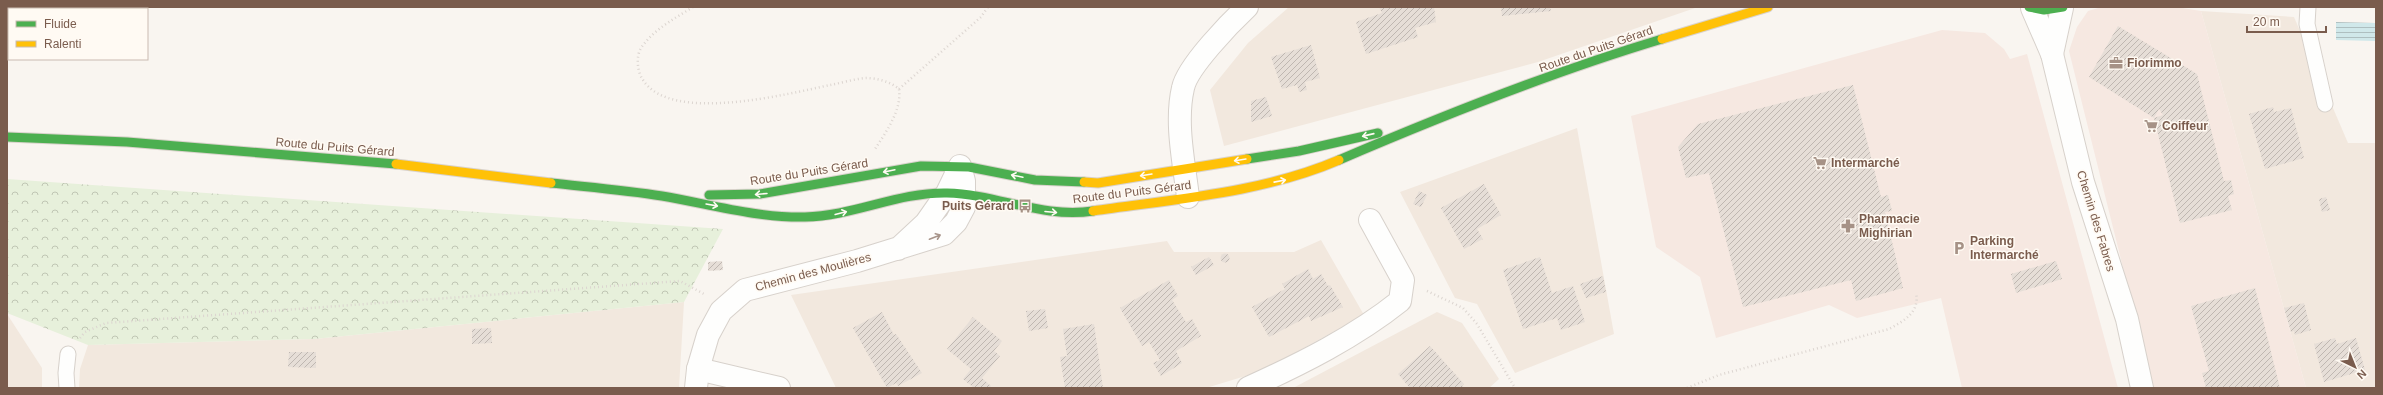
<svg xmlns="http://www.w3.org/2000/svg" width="2383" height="395" font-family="Arial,sans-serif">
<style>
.residential{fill:#f2e8de}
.commercial{fill:#f6e8e1}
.forest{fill:url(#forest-crowns)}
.water{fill:url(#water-rules)}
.building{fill:url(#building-hatch);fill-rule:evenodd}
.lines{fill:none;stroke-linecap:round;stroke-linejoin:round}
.lane-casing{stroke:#d7d1cb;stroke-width:17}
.street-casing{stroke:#d7d1cb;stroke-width:24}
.fast-casing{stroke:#d9d2cb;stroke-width:11}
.slow-casing{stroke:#d9d2cb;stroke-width:11}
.path{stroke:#dcd5d0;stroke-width:2.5;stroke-dasharray:1 3;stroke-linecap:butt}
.lane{stroke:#fefefd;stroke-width:15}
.street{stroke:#fefefd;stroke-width:22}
.fast{stroke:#4caf50;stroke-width:9}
.slow{stroke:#ffc107;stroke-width:9}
.oneway{stroke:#fffaf3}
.oneway2{stroke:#a8958b}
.labels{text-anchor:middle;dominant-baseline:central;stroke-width:3;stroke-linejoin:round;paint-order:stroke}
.street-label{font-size:12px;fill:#7a5c4d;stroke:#fffaf3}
.poi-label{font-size:12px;font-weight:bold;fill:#7a5c4d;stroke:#fffaf3;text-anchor:start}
</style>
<defs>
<pattern id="forest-crowns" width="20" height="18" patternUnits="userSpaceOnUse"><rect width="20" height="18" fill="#e7f0db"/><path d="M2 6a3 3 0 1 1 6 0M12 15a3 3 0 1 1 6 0" fill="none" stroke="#c0c6b4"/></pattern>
<pattern id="water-rules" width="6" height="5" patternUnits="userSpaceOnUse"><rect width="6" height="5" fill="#d0e8ea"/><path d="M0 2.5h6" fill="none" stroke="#aebfc0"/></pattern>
<pattern id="building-hatch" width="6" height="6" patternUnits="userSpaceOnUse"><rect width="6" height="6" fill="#e6ded7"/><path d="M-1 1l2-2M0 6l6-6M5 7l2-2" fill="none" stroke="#bfb7b1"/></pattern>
</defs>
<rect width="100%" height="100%" fill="#f9f5f0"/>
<!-- residential -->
<g class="residential">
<polygon points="1289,7 1698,7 1538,62 1224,146 1210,90 1248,43"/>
<polygon points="2201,11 2294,17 2348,143 2376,143 2376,388 2306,388"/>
<polygon points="1577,128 1614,334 1515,373 1477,304 1455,298 1400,192"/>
<polygon points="1321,240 1364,315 1262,371 1206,388 836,388 791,295 1167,241 1174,252 1294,252"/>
<polygon points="684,302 679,388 79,388 80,369 88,345 314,339"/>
<polygon points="1437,312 1462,323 1499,379 1489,388 1293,388"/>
<polygon points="7,314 42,368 42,388 7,388"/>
</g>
<!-- commercial -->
<g class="commercial">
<polygon points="2102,7 2176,7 2201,11 2306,388 2153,388 2069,51 2077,27 2088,11"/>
<polygon points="1942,30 1985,33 2004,49 2010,59 2027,54 2118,388 1962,388 1941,298 1857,318 1829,305 1716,338 1700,277 1656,247 1631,116"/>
</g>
<!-- forest -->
<polygon class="forest" points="7,179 723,229 684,302 314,339 88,345 7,313"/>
<!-- water -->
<polygon class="water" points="2336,22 2375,23 2375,41 2336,40"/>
<!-- building -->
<g class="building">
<polygon points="1379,7 1434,7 1436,22 1415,28 1418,37 1366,54 1356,22 1382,13"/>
<polygon points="1501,7 1550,7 1551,11 1502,16"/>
<path d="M2118,26L2197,74L2224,181L2231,180L2234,194L2228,196L2232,210L2180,223L2154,118L2089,77ZM2159,109L2163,115L2154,118Z"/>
<polygon points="1311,45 1320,78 1305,82 1307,90 1299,92 1297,85 1282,89 1271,57"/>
<polygon points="1853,85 1881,197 1888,195 1892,211 1885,212 1903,288 1856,301 1851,280 1743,307 1709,173 1686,178 1678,147 1698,124"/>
<polygon points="1266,97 1272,116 1251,122 1251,101"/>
<polygon points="2273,107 2274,112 2291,108 2304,158 2265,169 2249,114"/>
<polygon points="1484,184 1501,215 1477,229 1483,239 1464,249 1441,208"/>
<polygon points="1419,191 1427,195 1421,207 1413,204"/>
<polygon points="2326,197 2330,210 2322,212 2319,199"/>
<circle cx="1225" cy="258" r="4.5"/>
<polygon points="1209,257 1214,265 1196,275 1191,267"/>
<polygon points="1540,257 1552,293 1573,286 1585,322 1561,330 1557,318 1523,329 1503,270"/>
<polygon points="722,261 723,270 708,271 708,262"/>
<polygon points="2056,261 2062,279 2016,293 2011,274"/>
<polygon points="1308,269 1313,279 1321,274 1328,286 1330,285 1343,307 1311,321 1309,316 1269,337 1252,307 1285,289 1282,284"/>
<polygon points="1603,276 1606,292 1586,298 1580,284"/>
<polygon points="1169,280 1178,296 1172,300 1186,322 1192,319 1201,336 1176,351 1182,363 1161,376 1153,363 1160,360 1149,342 1142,346 1120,308"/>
<polygon points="2255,288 2280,388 2206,388 2202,373 2209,371 2191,306"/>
<polygon points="2304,303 2311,330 2295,335 2294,331 2291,332 2284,308"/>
<polygon points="1045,309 1048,328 1029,331 1026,311"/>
<polygon points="882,312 894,335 896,334 922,373 898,386 896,383 887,388 853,328"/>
<polygon points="973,317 1002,341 994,351 1000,356 982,378 991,386 989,388 974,388 963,379 971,369 947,349"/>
<polygon points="1094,324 1103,388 1065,388 1060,357 1067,356 1063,329"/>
<polygon points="491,328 492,343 472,344 472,329"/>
<polygon points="2335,338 2337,344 2356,338 2365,370 2324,382 2314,344"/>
<polygon points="1430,346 1464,384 1462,385 1464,388 1410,388 1398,374"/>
<polygon points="289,352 316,352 316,368 288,367"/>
</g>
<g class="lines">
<!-- lane casing -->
<g class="lane-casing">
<g id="lane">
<polyline points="2308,7 2307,24 2325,104"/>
<polyline points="67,388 66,373 68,354"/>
</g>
</g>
<!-- street casing -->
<g class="street-casing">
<g id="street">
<polyline points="2032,8 2052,54 2083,182 2127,319 2142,388"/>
<polyline points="2052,54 2062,8"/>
<path d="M1188,197C1184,163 1175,122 1183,88C1187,67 1231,22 1247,7"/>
<polyline points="698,369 779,388"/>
<polyline points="696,388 698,369 708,335 721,311 745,290 857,261 944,234 956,222 964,207 964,181 960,166 947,193 926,223 898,249"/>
<path d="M1248,388C1301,364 1355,337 1400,301L1403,280L1370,220"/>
</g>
</g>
<!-- fast casing -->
<g class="fast-casing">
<g id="fast">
<polyline points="2029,7 2044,10 2063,7"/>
<polyline points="7,137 127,142 396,164"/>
<polyline points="1247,159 1299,151 1378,133"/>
<path d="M1339,160C1444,115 1552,72 1662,39"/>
<path d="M551,183C587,187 625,190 662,196C709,204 757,218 805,217C854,216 898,192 947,193C997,194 1043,219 1093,211"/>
<polyline points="709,195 760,194 921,166 969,167 1035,180 1084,182"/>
</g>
</g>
<!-- slow casing -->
<g class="slow-casing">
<g id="slow">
<polyline points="1662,39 1768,7"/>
<polyline points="396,164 551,183"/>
<polyline points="1084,182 1098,183 1247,159"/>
<path d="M1093,211C1175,199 1262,193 1339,160"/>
</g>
</g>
<!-- path -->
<g class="path">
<path d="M693,7C674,19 654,29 641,48C636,56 637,72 643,80C671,124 787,94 830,85C841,83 854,79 866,78C877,78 891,82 899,89C902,110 886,132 875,149"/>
<polyline points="899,89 981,17 988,7"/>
<polyline points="1427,291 1463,308 1477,324 1515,388"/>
<polyline points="80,338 85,332 106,323 680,281 704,294"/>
<path d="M1687,388L1719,375L1889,329C1904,321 1920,312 1916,293"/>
</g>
<!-- lane -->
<use href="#lane" class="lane"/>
<!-- street -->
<use href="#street" class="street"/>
<!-- fast -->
<use href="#fast" class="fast"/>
<!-- slow -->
<use href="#slow" class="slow"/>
</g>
<!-- one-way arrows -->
<defs><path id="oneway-shaft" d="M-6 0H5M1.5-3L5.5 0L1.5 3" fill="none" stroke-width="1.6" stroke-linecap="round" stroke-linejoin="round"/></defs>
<g class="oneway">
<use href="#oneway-shaft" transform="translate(1368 135) rotate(167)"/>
<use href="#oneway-shaft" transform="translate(1240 160) rotate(171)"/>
<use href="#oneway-shaft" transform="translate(889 171) rotate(168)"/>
<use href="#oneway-shaft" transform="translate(1146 175) rotate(171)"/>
<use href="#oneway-shaft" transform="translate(1017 176) rotate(-168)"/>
<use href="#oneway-shaft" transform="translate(1280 181) rotate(-11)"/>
<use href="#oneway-shaft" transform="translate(761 194) rotate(175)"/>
<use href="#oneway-shaft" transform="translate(712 205) rotate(10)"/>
<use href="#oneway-shaft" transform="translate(1051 212) rotate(5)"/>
<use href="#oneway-shaft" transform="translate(841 213) rotate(-14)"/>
</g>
<use class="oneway2" href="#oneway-shaft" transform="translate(935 237) rotate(-21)"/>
<!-- icons -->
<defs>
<g id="office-bare" transform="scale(1.08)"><path d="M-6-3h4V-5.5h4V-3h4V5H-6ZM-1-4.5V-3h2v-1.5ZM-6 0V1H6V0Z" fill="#a69286" stroke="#fffaf3" stroke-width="2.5" paint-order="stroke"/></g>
<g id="supermarket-bare" transform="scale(1.08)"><path d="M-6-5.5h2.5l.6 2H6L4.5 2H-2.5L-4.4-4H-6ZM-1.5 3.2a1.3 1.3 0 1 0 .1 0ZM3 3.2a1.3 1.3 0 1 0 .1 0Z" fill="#a69286" stroke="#fffaf3" stroke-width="2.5" paint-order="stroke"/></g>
<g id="bus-bare" transform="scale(1.08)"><path d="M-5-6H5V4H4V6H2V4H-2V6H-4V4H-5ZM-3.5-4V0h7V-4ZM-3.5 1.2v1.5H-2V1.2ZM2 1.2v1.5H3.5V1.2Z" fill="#a69286" stroke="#fffaf3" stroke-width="2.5" paint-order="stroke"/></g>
<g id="pharmacy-bare" transform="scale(1.08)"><path d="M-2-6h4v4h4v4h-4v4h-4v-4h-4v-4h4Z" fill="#a69286" stroke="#fffaf3" stroke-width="2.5" paint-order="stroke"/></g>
<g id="parking-bare" transform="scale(1.08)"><path d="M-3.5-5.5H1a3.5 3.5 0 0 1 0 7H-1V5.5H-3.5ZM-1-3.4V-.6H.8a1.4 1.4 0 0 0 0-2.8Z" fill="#a69286" stroke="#fffaf3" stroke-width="2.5" paint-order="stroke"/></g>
</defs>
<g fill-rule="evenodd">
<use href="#office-bare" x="2116" y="63"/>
<use href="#supermarket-bare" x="2151" y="126"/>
<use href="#supermarket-bare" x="1820" y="163"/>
<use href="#bus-bare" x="1025" y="206"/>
<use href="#pharmacy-bare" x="1848" y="226"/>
<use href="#parking-bare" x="1959" y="248"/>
</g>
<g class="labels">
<!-- street labels -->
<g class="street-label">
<text transform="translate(1596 49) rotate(-19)">Route du Puits Gérard</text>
<text transform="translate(335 147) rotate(5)">Route du Puits Gérard</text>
<text transform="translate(809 172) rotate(-9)">Route du Puits Gérard</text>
<text transform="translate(1132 192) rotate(-7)">Route du Puits Gérard</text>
<text transform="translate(2096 221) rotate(73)">Chemin des Fabres</text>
<text transform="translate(813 272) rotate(-15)">Chemin des Moulières</text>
</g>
<!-- poi labels -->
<g class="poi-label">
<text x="2127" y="63">Fiorimmo</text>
<text x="2162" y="126">Coiffeur</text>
<text x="1831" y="163">Intermarché</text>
<text x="1014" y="206" text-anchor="end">Puits Gérard</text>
<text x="1859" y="219">Pharmacie<tspan x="1859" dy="14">Mighirian</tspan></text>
<text x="1970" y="241">Parking<tspan x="1970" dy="14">Intermarché</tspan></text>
</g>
</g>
<!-- border -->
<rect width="2383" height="395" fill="none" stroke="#7a5c4d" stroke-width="16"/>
<!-- legend -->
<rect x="8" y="8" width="140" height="52" fill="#fffaf3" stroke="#cabbb1"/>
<rect x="16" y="21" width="20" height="6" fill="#4caf50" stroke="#cabbb1"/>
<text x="44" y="28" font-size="12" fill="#7a5c4d">Fluide</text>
<rect x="16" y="41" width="20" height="6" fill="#ffc107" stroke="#cabbb1"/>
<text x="44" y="48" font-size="12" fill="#7a5c4d">Ralenti</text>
<!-- north arrow -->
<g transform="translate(2355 367) rotate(137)" stroke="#fffaf3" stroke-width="3" paint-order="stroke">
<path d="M0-3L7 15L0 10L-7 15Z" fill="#7a5c4d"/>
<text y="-6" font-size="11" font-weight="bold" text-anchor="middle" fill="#7a5c4d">N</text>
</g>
<!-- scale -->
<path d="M2247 26v6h79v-6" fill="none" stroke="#7a5c4d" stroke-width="2"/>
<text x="2253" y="26" font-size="12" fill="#7a5c4d" stroke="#fffaf3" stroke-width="3" paint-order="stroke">20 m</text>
</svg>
